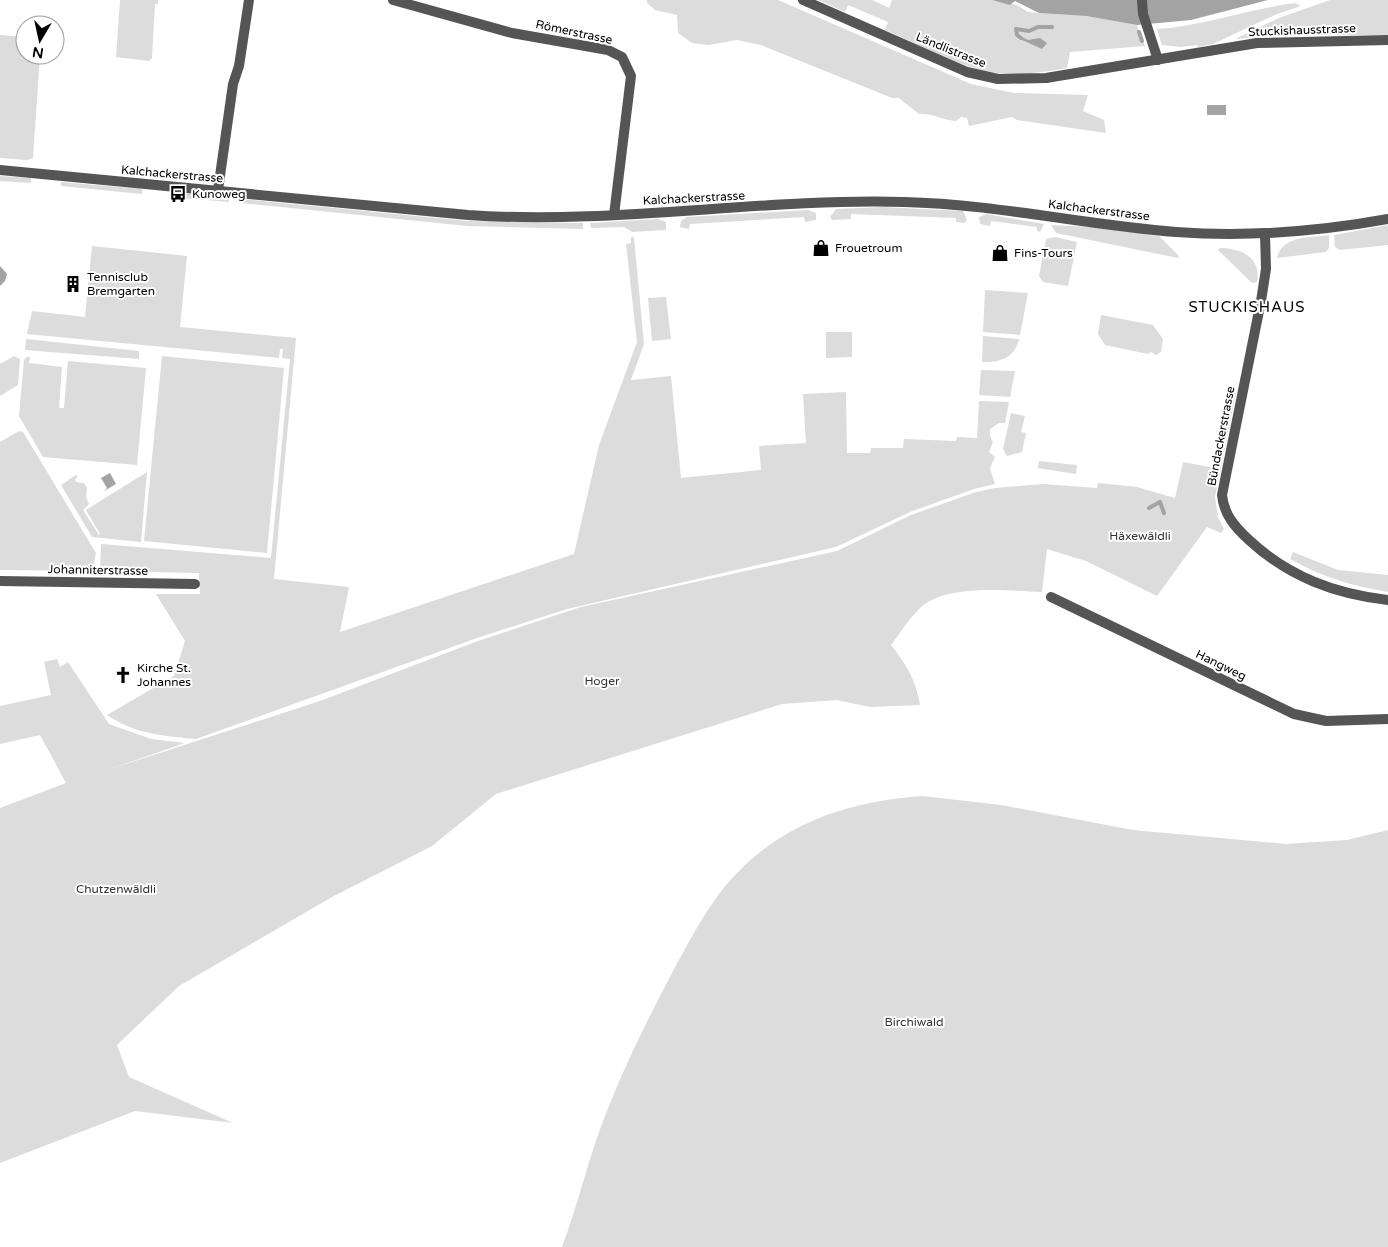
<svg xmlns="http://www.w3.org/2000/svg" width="1388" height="1247" font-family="'Varela Round',sans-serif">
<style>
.green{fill:#dcdcdc}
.water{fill:#a3a3a3}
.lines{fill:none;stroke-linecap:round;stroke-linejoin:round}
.stream{stroke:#a3a3a3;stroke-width:4}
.minor{stroke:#555;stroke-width:10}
.tertiary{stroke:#555;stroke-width:10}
.labels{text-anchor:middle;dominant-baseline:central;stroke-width:4;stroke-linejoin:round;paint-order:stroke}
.street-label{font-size:12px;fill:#000;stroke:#fff}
.poi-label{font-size:12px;fill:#000;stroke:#fff;text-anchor:start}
.park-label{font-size:12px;fill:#333;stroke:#fff}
.quarter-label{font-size:15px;letter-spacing:1px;fill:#000;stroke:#fff}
</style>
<rect width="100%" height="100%" fill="#fff"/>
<!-- green -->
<g class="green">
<polygon points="120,0 158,0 158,4 155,4 152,58 149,61 116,57"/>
<path d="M647,0H778L971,84L1014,93L1088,95L1083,111L1104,120L1106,133L1017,120L1012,117L969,126L967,118L961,117L956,121C942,120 934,113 919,114L899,98H892L761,45L737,40L709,45L692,43L678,33L677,15L655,10L647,3Z"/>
<path d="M818,0H872L889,8L892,0H992L1017,5L1028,12L1039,13L1086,16L1137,25L1145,46L1070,52L1067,68C1044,72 1020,76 997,73C960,68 919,44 885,30L888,22L848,5L845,12Z"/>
<polygon points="1330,0 1388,0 1388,35 1284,35 1235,39 1279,18"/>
<path d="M1295,3L1301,6L1277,14L1213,44L1198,47L1197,45L1181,47L1162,45L1157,29C1204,26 1248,9 1295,3Z"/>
<polygon points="0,35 25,37 25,55 40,55 33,158 27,160 0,158"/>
<polygon points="0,176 31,178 31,183 0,181"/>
<polygon points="61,182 142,189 142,194 61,186"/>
<polygon points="181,193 229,197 229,202 180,198"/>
<polygon points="241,199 468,221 583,223 583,229 467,226 241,203"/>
<polygon points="882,207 963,211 967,220 964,223 956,222 956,218 851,214 851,219 832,220 830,217 836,209"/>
<polygon points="808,210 816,213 816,220 805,222 804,217 690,224 689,229 680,227 681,221 687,217"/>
<polygon points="986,214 1044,224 1040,232 1037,231 1037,227 991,221 990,226 980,224 979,217"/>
<polygon points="658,219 666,222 666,230 632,232 624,227 591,228 590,223"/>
<polygon points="1051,225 1092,227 1159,236 1179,256 1178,258 1056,233"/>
<polygon points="1388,225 1388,245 1340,250 1335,247 1334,235"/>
<path d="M1329,235V248L1326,252L1277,258C1283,235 1309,238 1329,235Z"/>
<path d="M631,237H634L644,344L631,380L671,376L681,478L761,470L759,446L806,443L803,394L846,392L847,453H870L871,448H903L904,439L956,441L957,437L977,438L979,401L1009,402L1005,423H999L990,429V436L993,442L989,452L995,457L990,468L995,484L974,489L910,512L836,547L567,609L477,638L196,739C165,736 134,734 107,715L174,676L185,641L156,594H200L199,573L100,571L101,544L271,558L290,359L282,358L283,349H280L279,358L27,334L32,311L85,317L92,246L187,256L180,327L296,338L274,579L349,587L340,632L574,554L599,445L637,342L626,244L631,243Z"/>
<polygon points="1055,237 1077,242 1068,286 1043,282 1039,276 1046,239"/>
<path d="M1220,248C1240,248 1262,257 1257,282L1252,283L1218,250Z"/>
<polygon points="985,290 1028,293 1020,335 983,332"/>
<polygon points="666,297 671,339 652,341 648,298"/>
<polygon points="1101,315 1153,325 1163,339 1161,352 1156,355 1151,352 1148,354 1105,345 1098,334"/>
<polygon points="826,332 852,332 852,357 826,358"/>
<path d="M983,336L1019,339C1015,358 999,363 982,362Z"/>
<polygon points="26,339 139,351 139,359 25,350"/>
<polygon points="14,356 20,359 18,385 0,396 0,364"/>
<polygon points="162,356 284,368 267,553 144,541"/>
<polygon points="27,357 30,357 29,363 62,367 59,408 64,408 68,361 146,368 137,465 43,457 19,416 24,360"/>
<polygon points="981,370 1015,371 1010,397 979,395"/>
<path d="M1230,392L1236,393L1215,497L1218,517L1224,529L1221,533L1207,527L1157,596L1086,561L1047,549L1042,592C1008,591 945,583 919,609C909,619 900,633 891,645C906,664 916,680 920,705L870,707L837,700L782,704L496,794L432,846L332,897L179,986L117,1045L129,1077L233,1123L135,1111L0,1163V808L66,783L40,735L0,744V706L51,695L44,662L57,659L60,667L68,662L109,724L151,739L185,743L107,770L320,701L478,641L581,607L837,551L911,515L976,492L995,488L1043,484L1097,488L1098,483L1137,487L1175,498L1183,462L1215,468Z"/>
<polygon points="1011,413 1025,416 1021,432 1026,433 1022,452 1007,456 1003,449"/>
<polygon points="19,431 23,432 96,553 92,571 0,570 0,442"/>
<polygon points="1039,461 1077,465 1076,474 1038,468"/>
<polygon points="147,472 141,542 92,537 61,485 76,475 78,477 75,479 76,482 84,483 87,488 86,497 89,504 83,510 99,535 100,534 86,510"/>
<path d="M1293,552L1338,570L1388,575V592C1352,586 1322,577 1290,559Z"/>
<path d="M922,796L1001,805L1133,830L1286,844L1347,840L1388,830V1247H562C576,1210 585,1172 598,1135C618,1079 644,1026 672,973C685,949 698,924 714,901C764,830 838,802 922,796Z"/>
</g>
<!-- water -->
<g class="water">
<polygon points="992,0 1268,0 1191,20 1137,25 1086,16 1039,13 1015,1 1010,5"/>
<polygon points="1022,37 1028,40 1040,38 1047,43 1042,49 1020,39"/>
<rect x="1207" y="105" width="19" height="10"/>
<polygon points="0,266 7,274 5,281 0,286"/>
<polygon points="110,473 116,484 104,491 107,488 101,478"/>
</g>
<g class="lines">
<!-- stream -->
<g class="stream">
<polyline points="1139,32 1142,41"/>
<polyline points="1021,38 1017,35 1016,29 1029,31 1038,27 1052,27"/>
<polyline points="1149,508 1160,502 1164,513"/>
</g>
<!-- minor -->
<g class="minor">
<polyline points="393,0 512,33 608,50 622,57 631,76 614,215"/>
<polyline points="218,190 233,84 239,66 249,0"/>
<path d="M1265,234L1266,269L1261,301L1222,495C1224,515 1235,527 1249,540C1289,577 1335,594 1388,600"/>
<polyline points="0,581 195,584"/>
<polyline points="1051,597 1294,714 1326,721 1388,719"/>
</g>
<!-- tertiary -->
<g class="tertiary">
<polyline points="803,0 967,72 998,79 1046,78 1257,43 1388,40"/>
<polyline points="1142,0 1143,14 1158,60"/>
<path d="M0,170L468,215C614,225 759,198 904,202C995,204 1085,225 1176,232C1247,237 1317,232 1388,219"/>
</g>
</g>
<!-- icons -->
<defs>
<g id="bus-bare" transform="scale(1.35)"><path d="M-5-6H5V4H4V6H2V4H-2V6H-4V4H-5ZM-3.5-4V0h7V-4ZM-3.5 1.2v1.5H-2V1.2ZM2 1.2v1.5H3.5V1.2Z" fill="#000" stroke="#fff" stroke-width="2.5" paint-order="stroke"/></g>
<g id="shop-bare" transform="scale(1.35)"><path d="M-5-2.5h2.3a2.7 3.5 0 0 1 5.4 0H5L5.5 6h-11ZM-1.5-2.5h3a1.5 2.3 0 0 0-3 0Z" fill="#000" stroke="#fff" stroke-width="2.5" paint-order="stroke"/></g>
<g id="building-bare" transform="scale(1.35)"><path d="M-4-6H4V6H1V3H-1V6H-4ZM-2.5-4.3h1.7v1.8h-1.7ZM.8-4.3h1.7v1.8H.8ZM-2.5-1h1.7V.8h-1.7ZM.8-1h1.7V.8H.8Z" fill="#000" stroke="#fff" stroke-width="2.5" paint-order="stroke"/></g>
<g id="church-bare" transform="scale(1.35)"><path d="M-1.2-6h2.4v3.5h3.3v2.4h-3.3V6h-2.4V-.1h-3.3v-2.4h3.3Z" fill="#000" stroke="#fff" stroke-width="2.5" paint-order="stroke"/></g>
</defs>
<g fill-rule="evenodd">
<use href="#bus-bare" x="178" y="194"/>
<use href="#shop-bare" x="821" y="248"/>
<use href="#shop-bare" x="1000" y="253"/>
<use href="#building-bare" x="73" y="284"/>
<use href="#church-bare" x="123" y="675"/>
</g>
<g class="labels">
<!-- street labels -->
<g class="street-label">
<text transform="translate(1302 30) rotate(-2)">Stuckishausstrasse</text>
<text transform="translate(574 32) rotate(12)">Römerstrasse</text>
<text transform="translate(951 50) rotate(22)">Ländlistrasse</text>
<text transform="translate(172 174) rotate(5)">Kalchackerstrasse</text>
<text transform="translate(694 198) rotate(-3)">Kalchackerstrasse</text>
<text transform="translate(1099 210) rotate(7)">Kalchackerstrasse</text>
<text transform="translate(1221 436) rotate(-79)">Bündackerstrasse</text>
<text transform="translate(98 570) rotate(1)">Johanniterstrasse</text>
<text transform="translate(1221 665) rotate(26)">Hangweg</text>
</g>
<!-- poi labels -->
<g class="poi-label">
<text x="192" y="194">Kunoweg</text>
<text x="835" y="248">Frouetroum</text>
<text x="1014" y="253">Fins-Tours</text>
<text x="87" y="277">Tennisclub<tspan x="87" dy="14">Bremgarten</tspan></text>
<text x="137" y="668">Kirche St.<tspan x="137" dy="14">Johannes</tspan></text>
</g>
<!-- park labels -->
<g class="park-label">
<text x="1140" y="536">Häxewäldli</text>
<text x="602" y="681">Hoger</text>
<text x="116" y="889">Chutzenwäldli</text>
<text x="914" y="1022">Birchiwald</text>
</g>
<!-- quarter labels -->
<g class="quarter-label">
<text x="1247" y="307">STUCKISHAUS</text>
</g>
</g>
<!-- north arrow -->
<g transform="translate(40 40) rotate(189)"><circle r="24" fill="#ffffff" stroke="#999999"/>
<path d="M0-4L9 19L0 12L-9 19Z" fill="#000000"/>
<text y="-8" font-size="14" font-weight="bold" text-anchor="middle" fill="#000000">N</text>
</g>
</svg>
